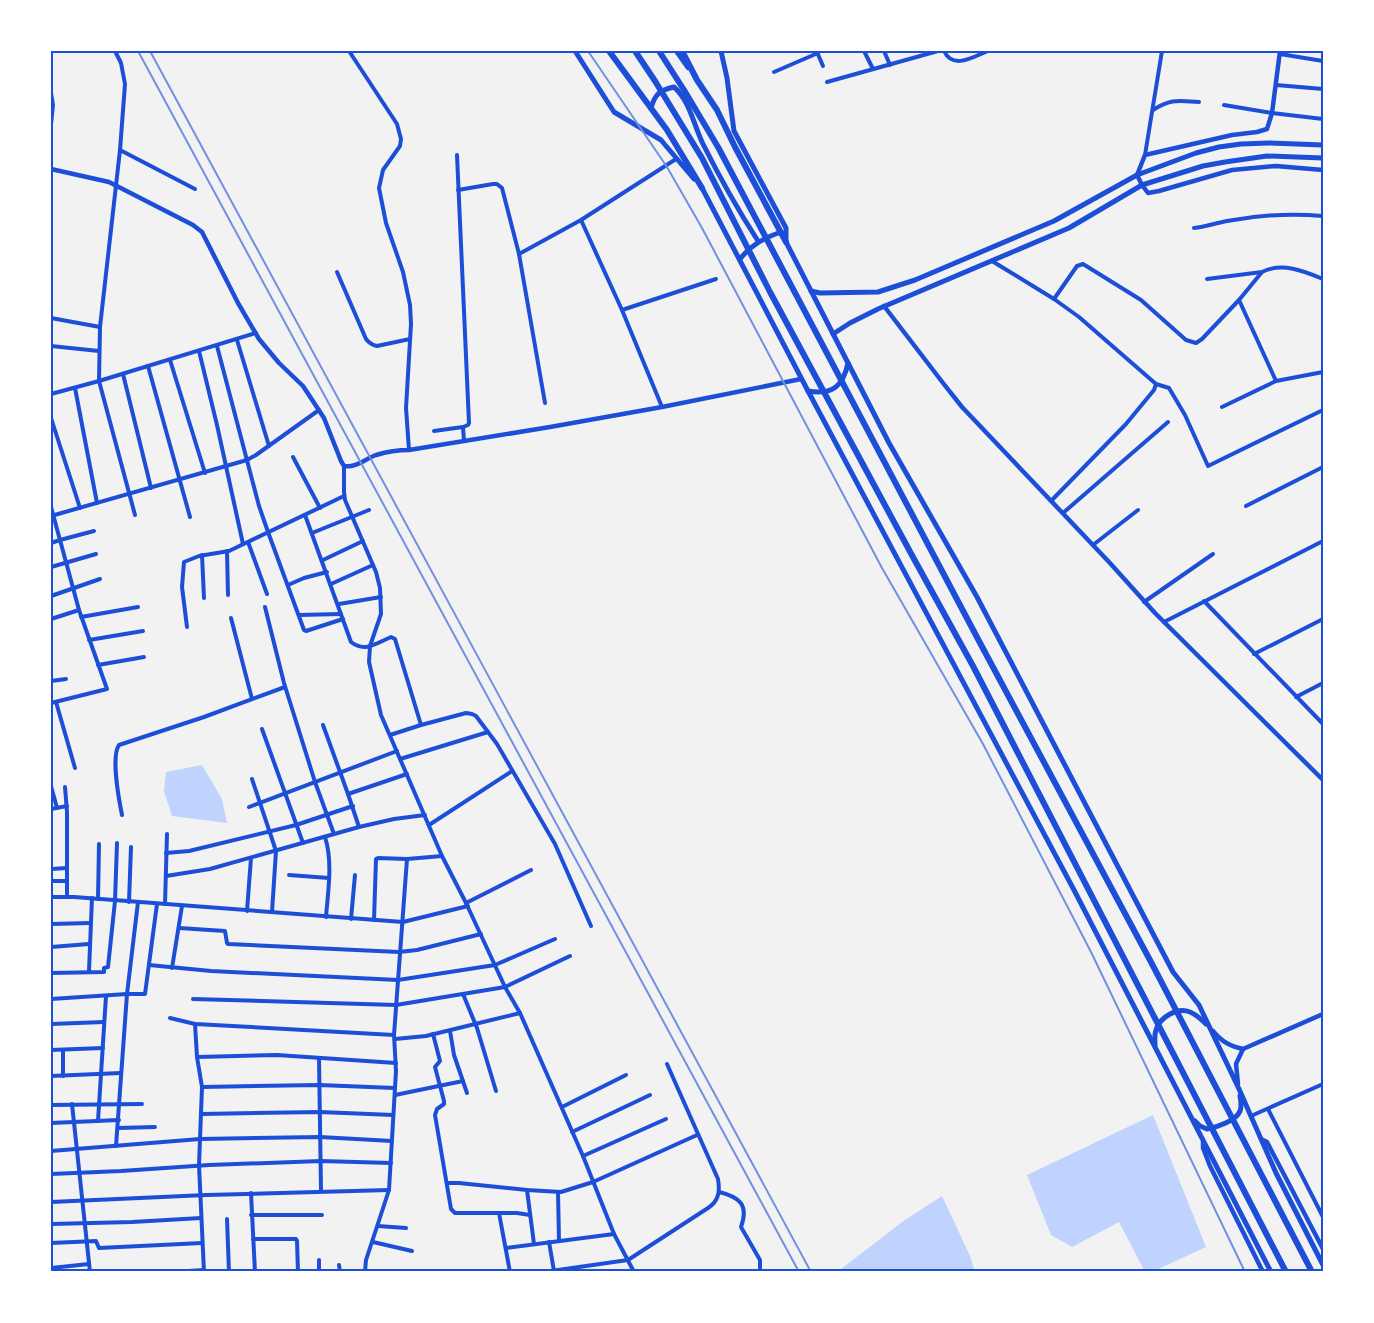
<svg xmlns="http://www.w3.org/2000/svg" width="1374" height="1323" font-family="Lato,sans-serif">
<style>
.water{fill:#bfd3fe}
.lines{fill:none;stroke-linecap:round;stroke-linejoin:round}
.minor{stroke:#1d4ed8;stroke-width:4}
.tertiary{stroke:#1d4ed8;stroke-width:4.5}
.secondary{stroke:#1d4ed8;stroke-width:5}
.primary{stroke:#1d4ed8;stroke-width:5}
.trunk{stroke:#1d4ed8;stroke-width:6}
.rail{stroke:#7290e2;stroke-width:2}
.neatline{fill:none;stroke:#1d4ed8;stroke-width:2}
</style>
<rect width="100%" height="100%" fill="#f2f2f2"/>
<!-- water -->
<g class="water">
<polygon points="202,765 222,799 227,823 172,816 164,791 166,772"/>
<polygon points="1153,1115 1206,1247 1154,1271 1145,1272 1119,1222 1072,1247 1051,1235 1027,1175"/>
<polygon points="942,1196 970,1256 975,1272 837,1272 905,1220"/>
</g>
<g class="lines">
<!-- minor -->
<g class="minor">
<polyline points="115,51 121,63 125,84 120,150 100,327 99,381 135,515"/>
<polyline points="349,51 397,124 401,139 400,146 383,170 379,188 386,223 403,272 410,305 411,324 406,408 409,450"/>
<polyline points="864,51 873,69"/>
<polyline points="884,51 890,65"/>
<path d="M944,51C953,70 973,57 988,51"/>
<polyline points="817,52 823,66"/>
<polyline points="1280,54 1323,61"/>
<polyline points="774,72 818,53"/>
<polyline points="827,82 938,51"/>
<polyline points="1276,85 1323,89"/>
<polyline points="51,93 53,105 51,124"/>
<polyline points="1224,105 1272,113 1323,119"/>
<path d="M1153,110C1172,98 1179,101 1199,102"/>
<polyline points="120,150 195,189"/>
<polyline points="457,155 469,423 468,425 463,427 464,441"/>
<polyline points="1145,155 1162,51"/>
<polyline points="458,190 493,184 497,184 502,188 519,254 545,403"/>
<polyline points="581,220 622,310 662,407"/>
<path d="M1194,228C1205,227 1216,223 1227,221C1259,215 1291,213 1323,216"/>
<polyline points="519,254 581,220 676,159"/>
<polyline points="992,261 1054,299 1079,317 1156,384 1154,390 1126,424 1051,501"/>
<path d="M337,272L366,339C369,343 372,345 377,346L410,339"/>
<polyline points="1207,279 1262,272"/>
<path d="M1054,299L1077,266L1083,264L1141,300L1186,340L1196,343L1202,339L1239,300L1262,272C1282,262 1304,271 1323,279"/>
<polyline points="1239,300 1276,381"/>
<polyline points="622,310 716,279"/>
<polyline points="51,318 100,327"/>
<polyline points="237,340 269,446"/>
<polyline points="51,346 99,351"/>
<polyline points="217,346 259,506 268,532 304,630 306,631 343,619"/>
<polyline points="199,351 217,425 243,544"/>
<polyline points="170,360 205,473"/>
<polyline points="148,366 190,517"/>
<polyline points="123,374 151,488"/>
<polyline points="1156,384 1169,388 1185,415 1208,466 1323,410"/>
<polyline points="75,388 97,503"/>
<polyline points="51,394 99,381 256,333"/>
<polyline points="1222,407 1276,381 1323,372"/>
<polyline points="51,418 80,508"/>
<polyline points="434,431 463,427"/>
<polyline points="293,457 320,508"/>
<polyline points="344,466 344,492 345,500 376,572 380,588 381,614 370,646 369,662 381,715 442,856 466,903 505,987 520,1013 583,1156 614,1234"/>
<polyline points="1246,506 1323,467"/>
<polyline points="51,507 60,540 51,543"/>
<polyline points="1063,513 1168,422"/>
<path d="M305,515L351,642C365,653 377,643 391,637L395,639L421,725"/>
<polyline points="51,516 247,460 256,455 319,410"/>
<polyline points="312,533 369,510"/>
<polyline points="248,542 267,594"/>
<polyline points="1093,545 1138,510"/>
<polyline points="227,551 228,595"/>
<polyline points="202,555 204,598"/>
<polyline points="323,560 363,541"/>
<polyline points="51,567 96,554"/>
<polyline points="331,584 373,565"/>
<polyline points="288,585 304,578 327,572"/>
<polyline points="51,596 100,579"/>
<polyline points="1204,601 1323,724"/>
<polyline points="1144,602 1213,554"/>
<polyline points="339,604 381,597"/>
<polyline points="265,607 284,683 315,782 334,834"/>
<polyline points="299,615 341,614"/>
<polyline points="81,617 138,607"/>
<polyline points="231,618 252,699"/>
<polyline points="51,619 79,610"/>
<polyline points="1164,622 1323,541"/>
<polyline points="187,627 182,587 184,562 199,556 229,551 344,496"/>
<polyline points="89,640 143,631"/>
<polyline points="1254,654 1323,619"/>
<polyline points="98,665 144,657"/>
<polyline points="51,681 66,679"/>
<polyline points="1296,697 1323,683"/>
<polyline points="56,702 75,768"/>
<polyline points="51,703 107,689 79,610 60,540 94,531"/>
<polyline points="323,725 348,794 359,827"/>
<polyline points="262,729 303,843"/>
<polyline points="390,735 421,725 466,713 472,714 476,716 497,744 555,844 591,926"/>
<polyline points="400,759 488,732"/>
<polyline points="252,779 276,851 272,912"/>
<polyline points="51,786 57,808"/>
<polyline points="65,787 67,812 67,896"/>
<polyline points="348,794 407,774"/>
<polyline points="249,807 397,751"/>
<polyline points="51,809 67,806"/>
<path d="M122,815C119,800 111,756 119,745L204,717L285,687"/>
<polyline points="429,825 512,771"/>
<path d="M325,837C333,862 328,891 326,917"/>
<polyline points="166,853 189,851 296,825 353,806"/>
<polyline points="51,869 67,868"/>
<polyline points="289,875 329,878"/>
<polyline points="166,876 210,869 359,827 394,819 425,815"/>
<polyline points="51,881 67,881"/>
<polyline points="51,897 74,897 403,922 468,906"/>
<polyline points="98,899 99,844"/>
<polyline points="129,902 131,847"/>
<polyline points="466,903 531,870"/>
<polyline points="165,904 167,834"/>
<polyline points="247,911 251,858"/>
<polyline points="351,919 355,875"/>
<polyline points="374,920 376,859 378,858 407,859 442,856"/>
<polyline points="51,924 90,923"/>
<polyline points="179,928 225,931 227,943 228,944 399,952 417,950 481,934"/>
<polyline points="51,947 89,944"/>
<polyline points="149,965 211,971 398,980 495,965 555,939"/>
<polyline points="172,968 182,906"/>
<polyline points="89,971 92,898"/>
<polyline points="51,973 104,972 104,968 108,967 115,901 117,843"/>
<polyline points="463,994 477,1028 496,1091"/>
<polyline points="51,999 127,994 145,994 157,904"/>
<polyline points="193,999 396,1005 505,987 570,956"/>
<polyline points="170,1018 195,1024 394,1035"/>
<polyline points="51,1024 104,1022"/>
<polyline points="195,1024 197,1057 202,1087 199,1165 204,1272"/>
<polyline points="450,1031 454,1055 467,1093"/>
<polyline points="433,1034 440,1061 435,1067 444,1101 444,1104 437,1109 435,1115 451,1209 455,1213 499,1213 510,1272"/>
<polyline points="395,1039 426,1036 520,1013"/>
<polyline points="51,1050 103,1048"/>
<polyline points="197,1057 277,1055 396,1063"/>
<polyline points="319,1058 321,1191"/>
<polyline points="51,1076 121,1073"/>
<polyline points="63,1076 63,1050"/>
<polyline points="202,1087 319,1085 395,1088"/>
<polyline points="395,1095 463,1081"/>
<polyline points="72,1104 90,1272"/>
<polyline points="51,1105 142,1104"/>
<polyline points="562,1107 626,1075"/>
<polyline points="1268,1109 1323,1217"/>
<polyline points="202,1114 320,1112 393,1115"/>
<polyline points="1251,1116 1323,1084"/>
<polyline points="98,1121 106,996"/>
<polyline points="51,1123 119,1120"/>
<polyline points="118,1128 155,1127"/>
<polyline points="572,1132 650,1095"/>
<polyline points="116,1146 127,994 138,902"/>
<polyline points="51,1151 200,1139 320,1137 392,1141"/>
<polyline points="583,1156 666,1119"/>
<polyline points="51,1174 121,1171 209,1165 321,1161 391,1163"/>
<polyline points="447,1183 459,1183 527,1190 561,1192 593,1182 697,1135"/>
<polyline points="527,1190 534,1244"/>
<polyline points="558,1192 559,1241"/>
<path d="M719,1192C740,1197 749,1205 741,1227L760,1260V1272"/>
<polyline points="251,1193 255,1272"/>
<polyline points="51,1202 206,1195 389,1190"/>
<polyline points="499,1213 517,1213 530,1215"/>
<polyline points="251,1215 322,1215"/>
<polyline points="227,1219 229,1272"/>
<polyline points="51,1224 132,1222 201,1218"/>
<polyline points="378,1226 406,1228"/>
<polyline points="253,1239 296,1239 297,1241 298,1272"/>
<polyline points="373,1242 412,1251"/>
<polyline points="549,1242 554,1271"/>
<polyline points="51,1243 96,1241 99,1248 202,1243"/>
<polyline points="506,1248 614,1234 634,1272"/>
<polyline points="319,1260 319,1272"/>
<polyline points="339,1265 340,1272"/>
<polyline points="51,1268 89,1264"/>
<polyline points="172,1272 204,1270"/>
<polyline points="365,1272 366,1260 389,1190 396,1071 394,1035 407,859"/>
<path d="M544,1272L628,1260L708,1208C719,1201 720,1191 718,1179L667,1064"/>
</g>
<!-- tertiary -->
<g class="tertiary">
<polyline points="676,51 688,68"/>
<polyline points="1280,51 1272,113 1267,129 1257,132 1232,135 1145,155 1137,175 1142,185 1148,193 1159,191 1232,170 1276,166 1323,170"/>
<path d="M51,169L109,182L193,225L202,232L238,303L259,339L279,363L303,386L324,418L341,461L344,466C356,468 365,459 376,455C386,452 398,450 409,450L550,427L662,407L801,379"/>
<polyline points="884,306 943,383 962,407 1109,562 1155,613 1323,780"/>
<path d="M1213,1031C1222,1042 1230,1046 1243,1049L1323,1014"/>
<polyline points="1238,1084 1236,1064 1243,1049"/>
<polyline points="1261,1139 1267,1142 1323,1249"/>
<polyline points="1203,1142 1203,1148 1210,1166 1263,1272"/>
</g>
<!-- secondary -->
<g class="secondary">
<polyline points="848,363 889,443 977,597 1173,972 1199,1005 1239,1089 1276,1173 1323,1265"/>
<polyline points="808,391 1074,890 1271,1272"/>
<path d="M1155,1045C1155,1040 1154,1035 1156,1030C1160,1017 1177,1007 1190,1012C1197,1015 1201,1019 1206,1024"/>
<path d="M1195,1121L1200,1126L1207,1129C1217,1127 1236,1121 1240,1111C1242,1106 1241,1101 1240,1096"/>
</g>
<!-- primary -->
<g class="primary">
<polyline points="575,51 614,112 661,140 694,179"/>
<path d="M651,108C655,94 660,90 674,87C690,101 694,126 703,144C720,178 738,210 758,241"/>
<path d="M701,186L808,391C832,395 843,387 848,363L786,242V228L734,131L727,78L721,51"/>
<path d="M740,259C751,245 764,238 781,232"/>
<polyline points="811,291 820,293 878,292 915,280 1054,221 1137,175 1196,153 1219,147 1241,144 1269,143 1323,145"/>
<polyline points="833,334 850,323 878,309 1069,228 1142,185 1203,166 1225,162 1267,156 1323,158"/>
</g>
<!-- trunk -->
<g class="trunk">
<polyline points="609,51 667,130 702,188"/>
<polyline points="635,51 655,81 702,158 770,292 914,559 973,666 1286,1272"/>
<polyline points="659,51 684,90 718,147 979,641 1151,962 1312,1272"/>
<polyline points="682,51 697,80 717,110 735,147 786,242"/>
</g>
<!-- rail -->
<g class="rail">
<polyline points="138,51 799,1272"/>
<polyline points="150,51 811,1272"/>
<polyline points="588,51 667,167 702,228 882,568 983,744 1091,952 1245,1272"/>
</g>
</g>
<!-- border -->
<rect width="1374" height="1323" fill="none" stroke="#ffffff" stroke-width="105"/>
<rect x="52" y="52" width="1270" height="1218" class="neatline"/>
</svg>
